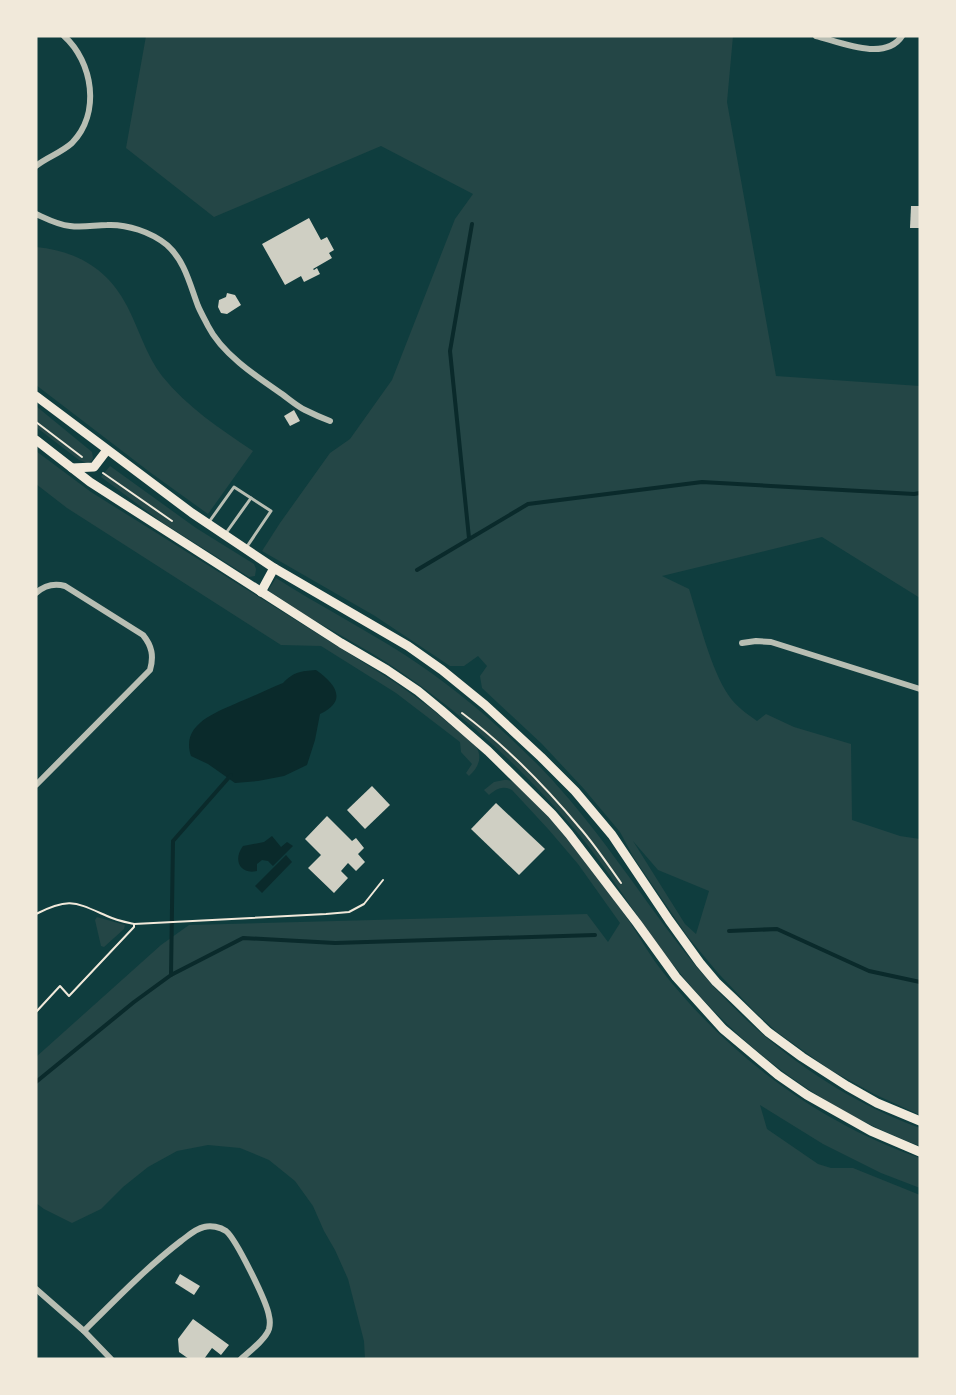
<svg xmlns="http://www.w3.org/2000/svg" width="956" height="1395" font-family="'Roboto Condensed',sans-serif">
<style>
.green{fill:#244646;fill-rule:evenodd}
.water{fill:#0a2a2b}
.lines{fill:none;stroke-linecap:round;stroke-linejoin:round}
.stream{stroke:#0a2a2b;stroke-width:4}
.building{fill:#cfcfc3}
.path{stroke:#f1e9da;stroke-width:2}
.service{stroke:#b8beb3;stroke-width:3}
.minor{stroke:#b8beb3;stroke-width:6}
.secondary{stroke:#f1e9da;stroke-width:9}
</style>
<rect width="100%" height="100%" fill="#0f3d3e"/>
<!-- green -->
<g class="green">
<path d="M146,36H733L727,102L776,376L920,386V598L822,537L662,576L689,589C699,620 711,670 729,696C736,706 747,714 757,721L766,714L794,727L851,744L852,820L900,836L920,839V1115L874,1094L829,1069L777,1032L755,1012L718,973L688,937L634,858L620,832L584,789L542,744L482,688L480,676L487,666L478,656L464,666H450L375,616L262,551L280,523L330,453L350,439L392,380L455,219L473,194L381,146L214,217L126,148ZM633,841L658,870L709,891L696,934L685,924Z"/>
<path d="M36,247C77,251 108,269 127,306C139,329 146,355 162,376C187,407 220,429 253,451L208,514L151,473L36,385Z"/>
<polygon points="36,406 92,452 93,458 92,461 87,463 79,460 36,427"/>
<path d="M36,451L91,492L396,683L428,706L476,746C483,758 478,768 469,776L466,773L472,764L461,752L460,742L396,693L321,646L281,645L67,508L36,484Z"/>
<polygon points="110,466 196,528 254,564 256,569 255,576 249,577 163,523 101,477"/>
<path d="M276,578C318,605 363,628 405,655C454,687 500,726 541,768C595,824 636,889 683,950C744,1029 826,1094 920,1128V1146C822,1110 735,1044 671,962C642,925 618,885 589,847C573,826 554,806 535,786C497,746 454,709 408,677C376,654 341,636 307,616C294,608 282,599 269,591V589Z"/>
<path d="M504,780C508,780 509,780 513,782C523,788 531,799 539,807C559,828 577,851 594,874C605,888 617,902 627,918C638,934 647,951 659,967C725,1053 818,1123 920,1158V1188L881,1173L823,1144L760,1105L767,1129L818,1164L831,1168H853L920,1195V1359H365L364,1341L348,1279L335,1250L324,1231L313,1206L295,1181L269,1160L240,1148L208,1145L177,1151L148,1167L123,1187L101,1209L72,1223L44,1209L36,1203V1057L161,945L189,925L587,914L608,942L620,923L578,864L549,830L512,790C503,785 496,789 489,795L484,790L494,782Z"/>
<polygon points="97,917 125,925 124,929 104,947 101,946 95,920"/>
</g>
<!-- water -->
<g class="water">
<path d="M316,670C336,684 348,701 320,714L315,740L307,765L284,776L258,781L235,783L208,764L191,756C180,724 217,712 239,702C254,696 268,689 283,683C294,672 300,671 316,670Z"/>
<path d="M272,836L281,847L287,842L293,846L273,866L268,861L262,860L257,864V871C239,875 233,859 243,846L264,842Z"/>
<polygon points="286,855 292,862 262,893 255,886"/>
</g>
<g class="lines">
<!-- stream -->
<g class="stream">
<polyline points="469,538 450,351 472,224"/>
<polyline points="417,570 528,504 702,482 914,494 920,493"/>
<polyline points="729,931 777,929 869,971 920,982"/>
<polyline points="171,975 243,938 335,943 595,935"/>
<polyline points="36,1082 134,1002 171,975 173,841 231,775"/>
</g>
</g>
<!-- building -->
<g class="building">
<polygon points="911,206 920,206 920,228 910,228"/>
<polygon points="309,218 321,240 327,237 334,250 329,253 332,258 313,269 314,270 317,268 320,274 304,282 301,276 285,285 262,244"/>
<polygon points="227,293 235,295 241,305 227,314 221,313 218,307 219,300 226,297"/>
<polygon points="294,410 300,421 290,426 284,416"/>
<polygon points="372,786 390,805 365,829 347,810"/>
<polygon points="496,803 545,849 519,875 471,829"/>
<polygon points="327,816 352,841 356,838 364,848 358,854 365,862 356,871 348,863 341,871 348,878 334,893 308,868 321,855 305,839"/>
<polygon points="180,1274 200,1286 194,1295 175,1283"/>
<polygon points="193,1319 229,1345 221,1355 212,1348 204,1359 189,1359 179,1352 178,1339"/>
</g>
<g class="lines">
<!-- path -->
<g class="path">
<polyline points="36,422 82,457"/>
<polyline points="103,473 172,521"/>
<path d="M462,713C506,746 545,786 580,828C595,845 608,865 621,883"/>
<path d="M36,914C69,897 75,902 107,916C115,920 125,922 134,924L326,914L349,912L364,904L383,880"/>
<polyline points="36,1012 60,986 69,996 134,927 134,924"/>
</g>
<!-- service -->
<g class="service">
<polyline points="209,522 234,487 271,511 246,548"/>
<polyline points="226,533 251,498"/>
</g>
<!-- minor -->
<g class="minor">
<path d="M816,36C840,42 885,62 902,36"/>
<path d="M36,166C47,157 61,153 72,143C101,113 93,62 64,36"/>
<path d="M36,214C47,219 58,225 70,226C83,228 95,225 107,225C127,224 151,232 167,245C185,261 190,285 198,306C201,313 205,320 208,326C222,354 257,377 282,394C289,399 297,406 305,410C313,414 322,418 330,421"/>
<path d="M36,593C45,585 54,583 65,586L143,635C152,646 154,656 150,670L36,785"/>
<polyline points="742,643 756,641 771,642 920,689"/>
<polyline points="36,1289 84,1331 111,1359"/>
<path d="M84,1331C115,1300 146,1268 181,1241C188,1236 195,1229 204,1227C211,1225 220,1227 226,1231C236,1239 267,1302 269,1316C270,1320 270,1325 269,1329C266,1339 249,1352 241,1359"/>
</g>
<!-- secondary -->
<g class="secondary">
<polyline points="36,396 192,513 274,568 408,646 442,670 485,705 541,757 575,791 612,835 669,920 700,963 716,982 734,999 768,1032 802,1057 847,1086 877,1103 920,1121"/>
<polyline points="36,440 90,482 341,643 387,670 418,691 441,710 488,751 552,814 569,834 637,923 676,977 723,1029 778,1075 807,1095 871,1131 920,1152"/>
<polyline points="72,468 94,467 107,450"/>
<polyline points="261,592 274,568"/>
</g>
</g>
<!-- border -->
<rect width="956" height="1395" fill="none" stroke="#f1e9da" stroke-width="75"/>
</svg>
